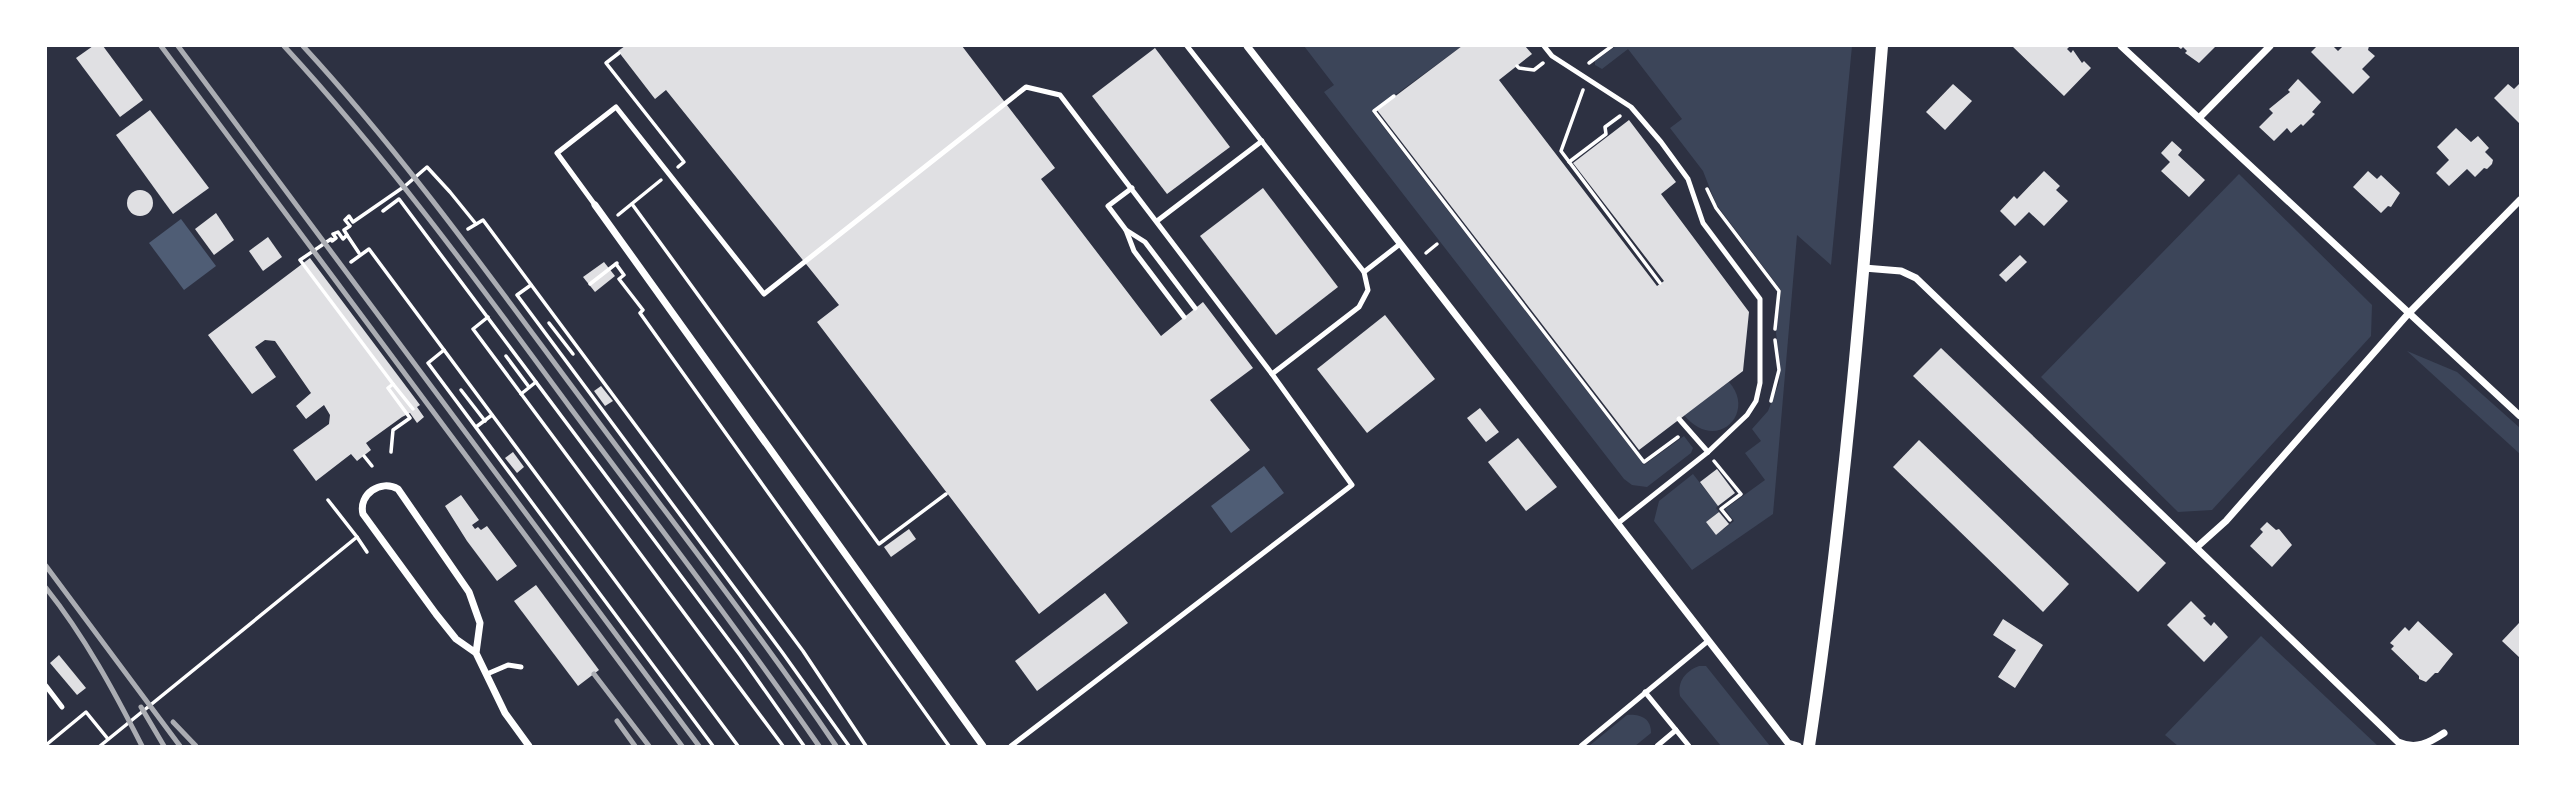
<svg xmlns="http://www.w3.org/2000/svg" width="2566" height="792" font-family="'Fira Sans',sans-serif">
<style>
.green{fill:#3c4559}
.water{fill:#4f5d75}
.building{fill:#e0e0e3}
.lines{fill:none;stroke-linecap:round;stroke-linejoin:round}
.path{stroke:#fff;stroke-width:3.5}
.service{stroke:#fff;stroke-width:5}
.minor{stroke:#fff;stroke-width:7}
.tertiary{stroke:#fff;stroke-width:12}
.rail{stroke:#abadb3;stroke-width:5}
</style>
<rect width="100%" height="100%" fill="#2d3142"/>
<!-- green -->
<g class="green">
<polygon points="1304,46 1462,46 1372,112 1644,465 1684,436 1693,448 1691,453 1647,487 1632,485 1624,479 1324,92 1334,85"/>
<polygon points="1616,46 1852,46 1831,265 1797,235 1773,514 1692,570 1654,521 1659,501 1693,474 1718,506 1716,508 1719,512 1706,522 1716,535 1734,521 1725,509 1765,480 1745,453 1761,441 1752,429 1768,411 1779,383 1780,363 1776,333 1781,290 1716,204 1703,171 1670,128 1682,119 1628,49 1602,69 1595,65 1595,61"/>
<polygon points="2239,174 2372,305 2371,336 2212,510 2178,512 2041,377"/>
<polygon points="2407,351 2457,372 2520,428 2520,454"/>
<path d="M1729,382C1757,413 1716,454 1684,415Z"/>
<polygon points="2261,636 2378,746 2178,746 2165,735"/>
<path d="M1699,666H1706L1770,746H1721L1680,696C1677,681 1686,671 1699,666Z"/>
<path d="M1627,715C1640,714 1651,718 1651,733L1635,746H1589Z"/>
</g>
<!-- water -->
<g class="water">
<polygon points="181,219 216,266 184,290 149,243"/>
<polygon points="1264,466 1284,493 1231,533 1211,506"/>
</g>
<!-- building -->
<g class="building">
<polygon points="93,46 103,46 143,100 120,117 76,58"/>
<polygon points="625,46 962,46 1055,168 1041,179 1161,336 1203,302 1253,368 1210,400 1250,450 1039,614 817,322 839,305 666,90 655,99 618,51"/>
<polygon points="1462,46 1525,46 1532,54 1499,80 1657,286 1664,281 1573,163 1629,120 1676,182 1661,194 1749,312 1743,371 1639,450 1377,110"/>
<polygon points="2012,46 2070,46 2067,49 2071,53 2073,50 2082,63 2084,61 2091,68 2064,96"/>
<polygon points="2177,46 2216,46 2199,63 2185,53 2187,51 2183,47 2181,49"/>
<polygon points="2317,46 2333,46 2338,51 2343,46 2369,46 2368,50 2375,56 2362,69 2370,77 2353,94 2311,52"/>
<polygon points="1155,48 1230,147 1167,194 1092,96"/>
<polygon points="2298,79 2321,102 2312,112 2315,114 2303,126 2301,124 2291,133 2287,128 2274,141 2259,127 2273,113 2269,109 2290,92 2288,90"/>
<polygon points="2520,83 2520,124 2494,98 2508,84 2514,89"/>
<polygon points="1953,84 1972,101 1945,130 1926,112"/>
<polygon points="150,110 209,188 173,214 116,135"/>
<polygon points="2456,128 2471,142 2478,136 2489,148 2485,152 2493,160 2492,164 2487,169 2484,168 2475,177 2467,169 2449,186 2436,173 2449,160 2437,147"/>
<polygon points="2172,141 2182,150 2178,155 2205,180 2189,197 2161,171 2170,162 2161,153"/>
<polygon points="2044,171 2060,186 2056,190 2068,201 2044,226 2029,212 2015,226 2000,211 2014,196 2017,199"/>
<polygon points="2368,171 2377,179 2381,175 2400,193 2391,207 2388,206 2381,213 2353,187"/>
<polygon points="1263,188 1338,287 1276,335 1200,236"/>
<circle cx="140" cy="203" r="13"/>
<polygon points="216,213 234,240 214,255 195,229"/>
<polygon points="268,237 282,257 263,271 249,251"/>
<polygon points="2020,255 2027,262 2006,282 1999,275"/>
<polygon points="310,258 420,405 417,407 424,417 417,423 410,413 402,417 366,443 371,450 357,461 351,454 316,481 293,450 329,424 330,415 324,405 306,419 296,406 311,393 275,341 265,340 255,347 276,377 252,394 208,335"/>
<polygon points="604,262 615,276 595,292 583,277"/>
<polygon points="1385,315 1435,379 1367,433 1317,369"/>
<polygon points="1941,348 2166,563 2138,592 1913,376"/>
<polygon points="601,386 613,401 605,406 594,391"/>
<polygon points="1480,408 1499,432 1486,442 1467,418"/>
<polygon points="1518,438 1557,487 1526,511 1488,462"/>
<polygon points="1919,440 2069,584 2043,612 1893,467"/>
<polygon points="513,452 524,467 517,473 505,458"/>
<polygon points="1717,469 1735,493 1718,506 1700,482"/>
<polygon points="461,495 479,520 472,525 475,529 478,527 481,530 487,526 517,566 497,581 467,541 445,506"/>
<polygon points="1719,512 1729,524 1716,535 1706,522"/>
<polygon points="2267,522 2276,530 2279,529 2292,545 2272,567 2250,546 2263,532 2260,529"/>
<polygon points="909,529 916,539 891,557 884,547"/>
<polygon points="536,585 599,670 578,686 514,601"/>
<polygon points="1105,593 1128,623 1037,691 1015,661"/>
<polygon points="2191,601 2206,616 2203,618 2211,626 2214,622 2228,637 2204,662 2167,625"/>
<polygon points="2003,619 2043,645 2015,688 1998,677 2016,650 1993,635"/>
<polygon points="2418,621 2453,654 2438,673 2435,673 2426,682 2419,679 2419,676 2391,649 2394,646 2390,643 2405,627 2409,631"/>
<polygon points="2519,623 2520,625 2520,658 2502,641"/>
<polygon points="59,655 86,688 77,695 50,663"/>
</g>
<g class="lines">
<!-- path -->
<g class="path">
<polyline points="619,53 606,63 684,162 678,167"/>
<polyline points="1589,63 1612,46"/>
<polyline points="1517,66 1519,68 1534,70 1543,63"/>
<polyline points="1583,90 1561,151 1660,283"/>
<polyline points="1394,96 1374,111 1644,462 1678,437"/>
<polyline points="1569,162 1606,134 1605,127 1620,116"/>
<polyline points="1707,189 1716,208 1779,291 1775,329"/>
<polyline points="632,204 879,544 946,494"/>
<polyline points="383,211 399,199 740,655 804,746"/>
<polyline points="618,215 661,180"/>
<polyline points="468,229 483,220 803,651 866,746"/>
<polyline points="347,235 359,253"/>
<polyline points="1426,253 1437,244"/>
<polyline points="351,262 369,249 738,746"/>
<polyline points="616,264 624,275 619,279 643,310 640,313 949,746"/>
<polyline points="590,284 617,263"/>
<polyline points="531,285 517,295 782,652 849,746"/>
<polyline points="488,317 473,329 783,746"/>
<polyline points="549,323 573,354"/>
<polyline points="444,350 428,363 713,746"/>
<polyline points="506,356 529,387"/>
<polyline points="393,384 413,409"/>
<polyline points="461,390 485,421"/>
<polyline points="521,394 536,382"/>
<polyline points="1771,401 1779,370 1775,340"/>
<polyline points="476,427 492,415"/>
<polyline points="391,452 393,430 410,418 388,388 393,384 300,260 331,239 332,241 336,238 333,234 338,232 343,239 347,235 344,230 350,226 345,220 349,216 353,222 405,186 427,167 450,192 476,224"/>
<polyline points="364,456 372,466"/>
<polyline points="1714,461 1741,494 1721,509 1730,520"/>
<polyline points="357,537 367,552"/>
<polyline points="46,745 86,712 108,739"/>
<polyline points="100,746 357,537 328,500"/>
</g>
<!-- service -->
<g class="service">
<polyline points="1187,46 1364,272"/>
<polyline points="1544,46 1552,56 1631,107 1661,142 1688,179 1703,223 1760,299 1760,383 1756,401 1747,415 1708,452 1617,524"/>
<polyline points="1132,188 1108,206 1126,230 1134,251 1184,317"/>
<polyline points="595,205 557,153 616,107 764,294 1026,87 1060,95 1272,374 1352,485 1011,746"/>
<polyline points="1157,221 1262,141"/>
<polyline points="1126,230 1145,242 1195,308"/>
<polyline points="1272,374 1359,307 1368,290 1364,272 1400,244"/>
<polyline points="1679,419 1708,452"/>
<polyline points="487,674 508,665 521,667"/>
<polyline points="46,686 62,707"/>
<polyline points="1645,692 1689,746"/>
<polyline points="1581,746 1708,641"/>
<polyline points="1657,746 1676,730"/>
</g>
<!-- minor -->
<g class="minor">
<polyline points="1247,46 1788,743 1798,746"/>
<polyline points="2121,46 2520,416"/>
<polyline points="2199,118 2270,46"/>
<polyline points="595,205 983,746"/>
<path d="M1864,268L1901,271L1916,278L2398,742C2416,750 2429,743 2444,733"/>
<polyline points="2197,547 2226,521 2408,314 2520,200"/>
<path d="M476,653L480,623L469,592L398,489C381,479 358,494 363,514L436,614L456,639L476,653L505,713L529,746"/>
</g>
<!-- tertiary -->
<path class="tertiary" d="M1809,746C1844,514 1863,279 1882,46"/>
<!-- rail -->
<g class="rail">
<polyline points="161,46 682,746"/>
<polyline points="178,46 699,746"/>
<path d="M284,46C389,160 480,285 572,410C655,521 740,632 819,746"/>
<path d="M303,46C407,159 496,285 588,408C671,520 758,631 836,746"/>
<polyline points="46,566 180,746"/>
<path d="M46,588C85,637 114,691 142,746"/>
<polyline points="594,674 649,746"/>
<polyline points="141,707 164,746"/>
<polyline points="617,721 635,746"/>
<polyline points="173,722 196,746"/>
</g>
</g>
<!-- border -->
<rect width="2566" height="792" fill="none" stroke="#ffffff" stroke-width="94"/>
</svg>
